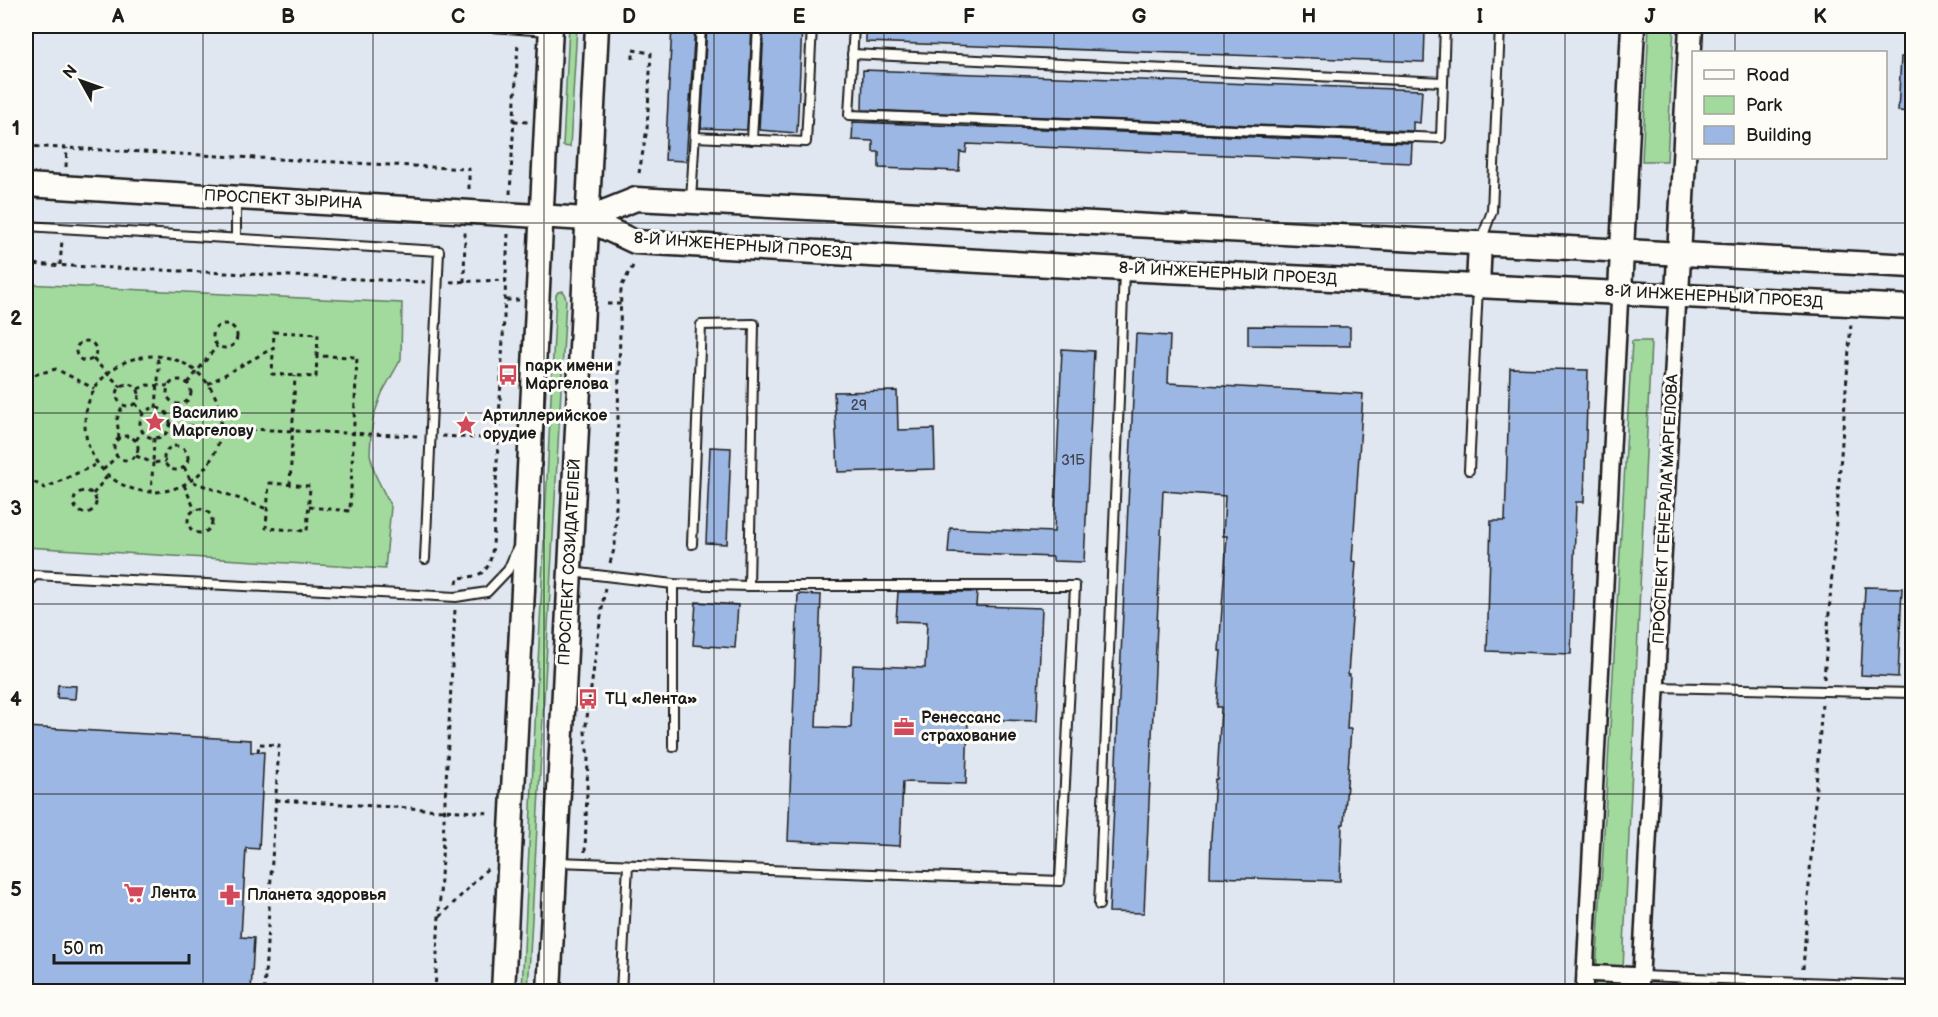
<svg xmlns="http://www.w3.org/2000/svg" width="1938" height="1017" font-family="'Balsamiq Sans',sans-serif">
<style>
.green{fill:#a2da9e;stroke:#5f7b5d;stroke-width:1.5}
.building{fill:#9cb7e3;stroke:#1c1c1c;stroke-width:1.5}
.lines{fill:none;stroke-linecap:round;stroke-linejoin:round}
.lane-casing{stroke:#1c1c1c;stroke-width:12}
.street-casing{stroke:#1c1c1c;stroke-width:20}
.secondary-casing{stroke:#1c1c1c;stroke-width:27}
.path{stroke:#1c1c1c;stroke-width:3;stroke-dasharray:4.5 4.5;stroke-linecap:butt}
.lane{stroke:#fdfcf7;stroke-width:8}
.street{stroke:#fdfcf7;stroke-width:15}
.secondary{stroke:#fdfcf7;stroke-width:22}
.grid{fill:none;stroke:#1c1c1c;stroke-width:1.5;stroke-opacity:0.55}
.labels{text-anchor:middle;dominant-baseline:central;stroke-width:6;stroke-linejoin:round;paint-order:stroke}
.number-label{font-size:14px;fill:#3c434e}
.street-label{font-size:16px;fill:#1c1c1c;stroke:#fdfcf7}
.poi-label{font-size:16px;font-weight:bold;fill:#1c1c1c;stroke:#fdfcf7;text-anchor:start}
.neatline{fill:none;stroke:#1c1c1c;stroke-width:2}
.grid-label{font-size:20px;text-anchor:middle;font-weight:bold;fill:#1c1c1c}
</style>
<rect width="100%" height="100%" fill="#e0e7f1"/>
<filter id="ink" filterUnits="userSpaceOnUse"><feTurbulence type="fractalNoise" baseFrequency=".0167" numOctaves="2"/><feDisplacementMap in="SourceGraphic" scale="12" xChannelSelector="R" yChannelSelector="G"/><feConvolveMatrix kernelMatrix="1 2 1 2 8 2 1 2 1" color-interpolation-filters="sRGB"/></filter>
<g filter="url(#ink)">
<!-- green -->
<g class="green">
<polygon points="569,26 577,26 570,147 563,146"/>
<polygon points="1649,26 1674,26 1667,161 1642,161"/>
<polygon points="26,284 402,303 401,359 382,393 374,415 371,434 370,454 375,474 391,507 385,569 26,547"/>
<polygon points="563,291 566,299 528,991 522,991 556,295 558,292"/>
<polygon points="1632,341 1651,341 1622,991 1595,992"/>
</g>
<!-- building -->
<g class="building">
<polygon points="672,26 695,26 686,161 665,160"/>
<polygon points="707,26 752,26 747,130 701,128"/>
<polygon points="764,26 802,26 797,133 759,130"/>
<polygon points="866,26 1311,26 1425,30 1424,62 866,42"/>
<polygon points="1901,57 1912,57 1912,112 1898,111"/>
<polygon points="863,70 1422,90 1420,123 1413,122 1413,131 862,110"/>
<polygon points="853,122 1412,143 1411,163 967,144 966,153 960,152 959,171 879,168 879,152 873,152 873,141 852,140"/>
<polygon points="1248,326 1350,327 1350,346 1248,345"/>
<polygon points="1136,334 1170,336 1168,383 1363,394 1352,561 1356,562 1348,675 1350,675 1347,729 1351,729 1344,824 1342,824 1340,881 1210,877 1211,838 1215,779 1217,779 1221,707 1217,707 1221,651 1219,651 1227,536 1223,536 1225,496 1163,491 1144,913 1109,912"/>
<polygon points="1062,349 1094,351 1084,562 1053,561 1053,557 948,553 950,528 1054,532"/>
<polygon points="1510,368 1588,370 1584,502 1576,502 1571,654 1487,651 1491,521 1505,521"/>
<polygon points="897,391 898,430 934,429 935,469 838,472 834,392"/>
<polygon points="710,447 731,448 727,544 706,543"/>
<polygon points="1865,587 1902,588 1898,677 1861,675"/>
<polygon points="898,592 977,592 976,606 1042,608 1037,721 968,719 966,784 903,782 900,846 788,841 798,594 821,595 816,727 851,728 853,665 925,668 927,622 896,621"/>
<polygon points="696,602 738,605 735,648 693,645"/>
<polygon points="58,685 76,686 75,699 57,698"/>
<polygon points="26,727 251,740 251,752 264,752 259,849 246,848 241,937 254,938 251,992 26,992"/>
</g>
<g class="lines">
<!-- lane casing -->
<g class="lane-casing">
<g id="lane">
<polyline points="488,26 491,27 549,31"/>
<polyline points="854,26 849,115 1441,138 1445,26"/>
<polyline points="852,54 1443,82"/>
<polyline points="695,137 806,142 812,26"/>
<polyline points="752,140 758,26"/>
<polyline points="691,201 701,26"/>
<polyline points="26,226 439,251 425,559"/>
<polyline points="236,239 236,199"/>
<polyline points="1481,241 1492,211 1500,26"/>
<polyline points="1469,470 1478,287"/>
<polyline points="692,544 701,325 754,324 749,586"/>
<polyline points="26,584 35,575 456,597 487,592 508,570 517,549"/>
<polyline points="1656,687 1912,693"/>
<polyline points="673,747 673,584"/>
<polyline points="558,862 1060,881 1075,586 749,586 673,584 571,572"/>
<polyline points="1099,905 1124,271"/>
<polyline points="1641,976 1912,986"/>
<polyline points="621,992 628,865"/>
</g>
</g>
<!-- street casing -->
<g class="street-casing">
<g id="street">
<polyline points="1585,973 1641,976"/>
<polyline points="1584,992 1620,292"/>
<polyline points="1640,992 1677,295"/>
</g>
</g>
<!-- secondary casing -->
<g class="secondary-casing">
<g id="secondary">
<polyline points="26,185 586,219 635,242 1124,269 1912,307"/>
<polyline points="586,219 636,199 1912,266"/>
<polyline points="1478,285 1480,243"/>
<polyline points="1620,292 1633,26"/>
<polyline points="1677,295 1691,26"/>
<polyline points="503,992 551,26"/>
<polyline points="549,992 597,26"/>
</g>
</g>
<!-- path -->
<g class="path">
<polyline points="633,59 633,50 651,53 647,129 639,173"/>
<polyline points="514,121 528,122"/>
<polyline points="26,146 469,169 469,189"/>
<polyline points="66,167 67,148"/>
<polyline points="510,194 518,42"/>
<polyline points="26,264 425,282"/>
<polyline points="60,265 62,240"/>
<polyline points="450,282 506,280"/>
<polyline points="464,282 465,232"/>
<polyline points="506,300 519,300"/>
<polyline points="607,304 621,304"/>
<circle cx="225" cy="336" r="12"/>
<circle cx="86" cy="351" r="10"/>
<circle cx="153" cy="424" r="68"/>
<polyline points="93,359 121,387"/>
<polyline points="26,377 56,369 95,389"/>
<circle cx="179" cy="392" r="12"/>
<polyline points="188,383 217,346"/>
<polyline points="208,384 273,348"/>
<circle cx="128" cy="395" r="11"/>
<polyline points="138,389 147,385 168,386"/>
<polyline points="135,403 143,413"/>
<polyline points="156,408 159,367 157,356"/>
<circle cx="155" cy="423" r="15"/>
<polyline points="170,424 221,428 420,436"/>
<circle cx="126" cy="448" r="12"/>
<polyline points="442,436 500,439"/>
<polyline points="119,438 117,419 123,404"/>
<polyline points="154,438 153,463 166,461"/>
<polyline points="136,440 143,431"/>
<circle cx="176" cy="458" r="12"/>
<polyline points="136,456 153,463 151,493"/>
<polyline points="184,467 191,481 267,509"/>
<polyline points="103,470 117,456"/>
<polyline points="26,478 45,488 97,464"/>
<polygon points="269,483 310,486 307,531 266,528"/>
<polyline points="184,485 195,510"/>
<polyline points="290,485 295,376"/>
<circle cx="85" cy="502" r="11"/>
<polyline points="93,494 108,475"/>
<polyline points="309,507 350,511 357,357 317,356 316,377 272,374 274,332 318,334 317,356"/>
<circle cx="200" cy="521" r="12"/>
<polyline points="610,563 615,546 621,287 633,266"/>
<path d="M457,584L458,578C484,576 489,573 493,546L508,234"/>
<polyline points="1824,679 1851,323"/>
<polyline points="258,752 259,744 279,745 264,992"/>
<polyline points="276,800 492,813"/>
<polyline points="585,852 588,759 585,732 605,587"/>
<polyline points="440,917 490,866"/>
<polyline points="1803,969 1822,703"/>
<polyline points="435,992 455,609"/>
</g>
<!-- lane -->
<use href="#lane" class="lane"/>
<!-- street -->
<use href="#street" class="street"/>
<!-- secondary -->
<use href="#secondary" class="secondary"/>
</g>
</g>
<!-- grid -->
<path class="grid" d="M203,26V992M373,26V992M544,26V992M714,26V992M884,26V992M1054,26V992M1224,26V992M1394,26V992M1565,26V992M1735,26V52M1735,158V992M26,223H1912M26,413H1912M26,604H1912M26,794H1912"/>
<!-- icons -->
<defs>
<g id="bus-bare" transform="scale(1.62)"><path d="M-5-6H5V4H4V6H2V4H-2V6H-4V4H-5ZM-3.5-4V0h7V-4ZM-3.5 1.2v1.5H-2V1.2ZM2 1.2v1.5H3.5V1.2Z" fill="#d1495b" stroke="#fdfcf7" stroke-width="2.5" paint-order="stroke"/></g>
<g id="sight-bare" transform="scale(1.62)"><path d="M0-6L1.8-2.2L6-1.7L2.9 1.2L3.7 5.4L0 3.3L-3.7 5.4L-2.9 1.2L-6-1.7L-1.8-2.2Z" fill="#d1495b" stroke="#fdfcf7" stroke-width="2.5" paint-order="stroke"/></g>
<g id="office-bare" transform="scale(1.62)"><path d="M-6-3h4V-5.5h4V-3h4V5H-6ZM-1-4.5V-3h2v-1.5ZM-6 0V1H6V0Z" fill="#d1495b" stroke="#fdfcf7" stroke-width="2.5" paint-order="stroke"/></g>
<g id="supermarket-bare" transform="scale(1.62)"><path d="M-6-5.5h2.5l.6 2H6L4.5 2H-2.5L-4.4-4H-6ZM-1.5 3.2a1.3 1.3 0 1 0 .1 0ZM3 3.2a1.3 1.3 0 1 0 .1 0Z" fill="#d1495b" stroke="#fdfcf7" stroke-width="2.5" paint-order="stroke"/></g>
<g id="pharmacy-bare" transform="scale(1.62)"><path d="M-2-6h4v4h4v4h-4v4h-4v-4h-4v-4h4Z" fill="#d1495b" stroke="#fdfcf7" stroke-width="2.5" paint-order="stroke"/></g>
</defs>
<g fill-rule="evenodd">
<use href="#bus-bare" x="508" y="375"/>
<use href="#sight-bare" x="155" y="422"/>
<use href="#sight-bare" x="466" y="425"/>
<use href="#bus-bare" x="588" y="699"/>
<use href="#office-bare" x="904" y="727"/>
<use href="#supermarket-bare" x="134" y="893"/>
<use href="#pharmacy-bare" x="230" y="895"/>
</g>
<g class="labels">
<!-- number labels -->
<g class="number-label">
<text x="859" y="405">29</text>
<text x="1073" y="460">31Б</text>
</g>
<!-- street labels -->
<g class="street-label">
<text transform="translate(283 200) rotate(3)">ПРОСПЕКТ ЗЫРИНА</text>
<text transform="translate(743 246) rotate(4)">8-Й ИНЖЕНЕРНЫЙ ПРОЕЗД</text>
<text transform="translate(1228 274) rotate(3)">8-Й ИНЖЕНЕРНЫЙ ПРОЕЗД</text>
<text transform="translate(1714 297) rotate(3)">8-Й ИНЖЕНЕРНЫЙ ПРОЕЗД</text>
<text transform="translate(1666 509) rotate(-87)">ПРОСПЕКТ ГЕНЕРАЛА МАРГЕЛОВА</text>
<text transform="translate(570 562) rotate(-87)">ПРОСПЕКТ СОЗИДАТЕЛЕЙ</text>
</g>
<!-- poi labels -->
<g class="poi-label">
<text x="525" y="366">парк имени<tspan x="525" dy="18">Маргелова</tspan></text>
<text x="172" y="413">Василию<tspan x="172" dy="18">Маргелову</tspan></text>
<text x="483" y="416">Артиллерийское<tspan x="483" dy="18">орудие</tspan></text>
<text x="605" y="699">ТЦ «Лента»</text>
<text x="921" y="718">Ренессанс<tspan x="921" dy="18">страхование</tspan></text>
<text x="151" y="893">Лента</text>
<text x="247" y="895">Планета здоровья</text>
</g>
</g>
<!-- margin -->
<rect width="1938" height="1017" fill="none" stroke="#fdfcf7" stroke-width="66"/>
<!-- legend -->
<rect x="1692" y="51" width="195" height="108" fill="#fdfcf7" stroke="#a3a29f" stroke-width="1.5"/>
<rect x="1704" y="70" width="30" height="9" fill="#fdfcf7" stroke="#a3a29f" stroke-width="1.5"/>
<text x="1746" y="81" font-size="18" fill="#1c1c1c">Road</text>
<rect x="1704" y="96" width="30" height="18" fill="#a2da9e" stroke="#a3a29f" stroke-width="1.5"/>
<text x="1746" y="111" font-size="18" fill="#1c1c1c">Park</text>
<rect x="1704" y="126" width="30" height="18" fill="#9cb7e3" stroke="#a3a29f" stroke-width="1.5"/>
<text x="1746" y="141" font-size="18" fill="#1c1c1c">Building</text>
<!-- north arrow -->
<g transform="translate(81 81) rotate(310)" stroke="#fdfcf7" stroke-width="4.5" paint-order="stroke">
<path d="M0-4.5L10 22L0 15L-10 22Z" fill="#1c1c1c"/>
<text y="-9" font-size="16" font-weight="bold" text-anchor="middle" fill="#1c1c1c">N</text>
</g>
<!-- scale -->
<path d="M54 954v9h135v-9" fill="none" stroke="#1c1c1c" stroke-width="3"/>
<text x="63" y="954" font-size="18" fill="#1c1c1c" stroke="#fdfcf7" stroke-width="4.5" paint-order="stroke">50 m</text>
<rect x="33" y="33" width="1872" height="951" class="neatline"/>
<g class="grid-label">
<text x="118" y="23">A</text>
<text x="288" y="23">B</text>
<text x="458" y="23">C</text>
<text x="629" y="23">D</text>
<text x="799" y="23">E</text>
<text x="969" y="23">F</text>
<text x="1139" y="23">G</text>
<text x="1309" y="23">H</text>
<text x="1480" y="23">I</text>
<text x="1650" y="23">J</text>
<text x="1820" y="23">K</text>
<text x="16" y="135">1</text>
<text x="16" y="325">2</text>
<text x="16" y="515">3</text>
<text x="16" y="706">4</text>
<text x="16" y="896">5</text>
</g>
</svg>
